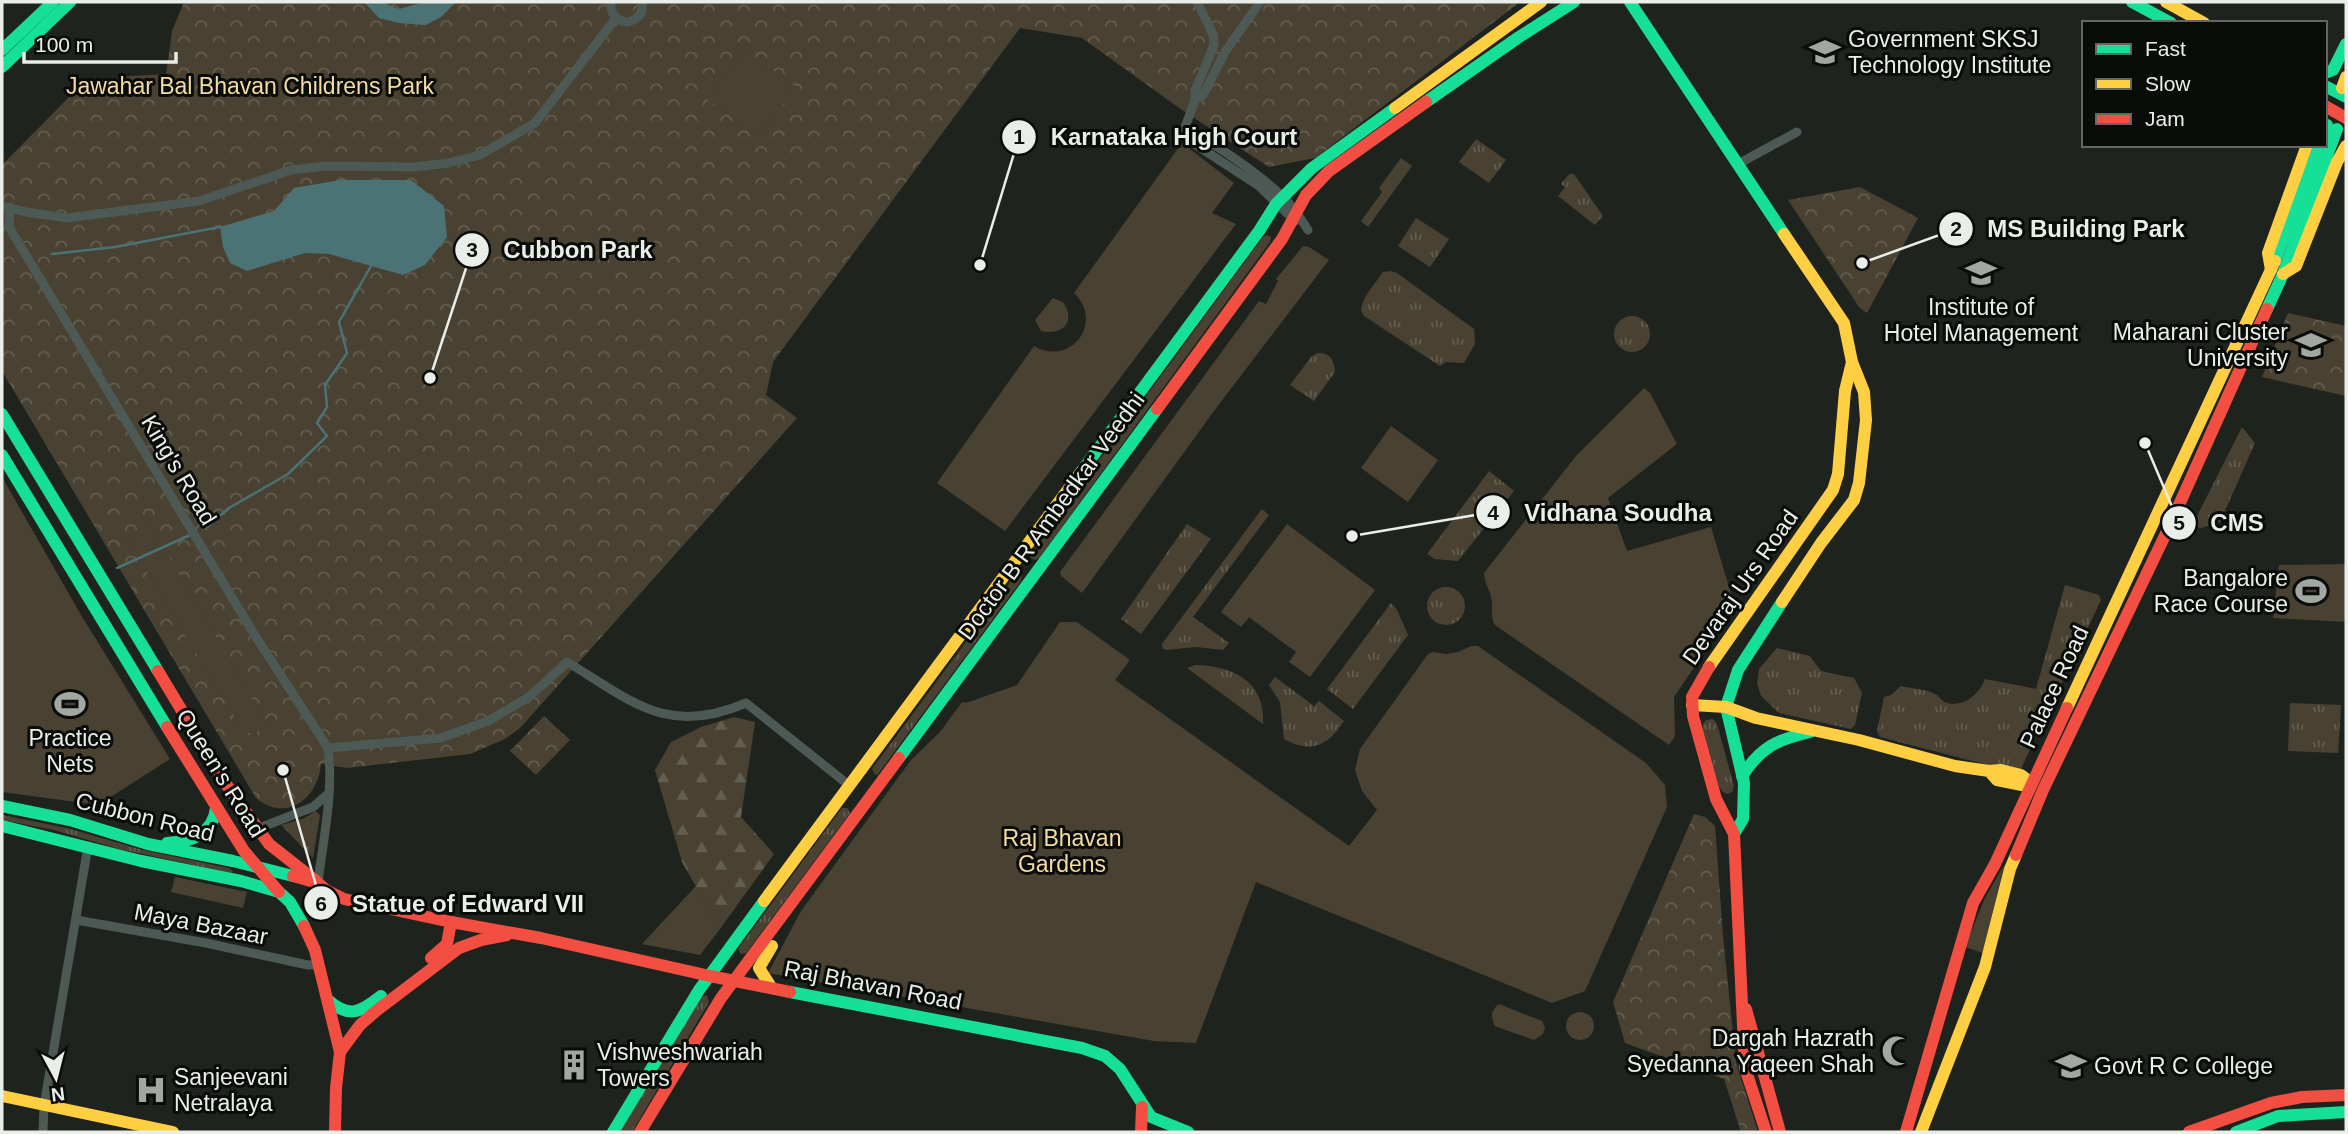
<svg xmlns="http://www.w3.org/2000/svg" width="2348" height="1134" font-family="Helvetica,sans-serif">
<style>
.grass{fill:url(#grass-tufts)}
.forest{fill:url(#forest-firs)}
.park{fill:url(#park-crowns)}
.garden{fill:#494232}
.water{fill:#4b7274}
.lines{fill:none;stroke-linecap:round;stroke-linejoin:round}
.stream{stroke:#4b7274;stroke-width:2.5}
.street{stroke:#4d5954;stroke-width:9}
.fast{stroke:#16e098;stroke-width:12}
.slow{stroke:#ffcf43;stroke-width:12}
.jam{stroke:#f24e42;stroke-width:12}
.labels{text-anchor:middle;dominant-baseline:central;stroke-width:6;stroke-linejoin:round;paint-order:stroke}
.poi-label{font-size:23px;fill:#e9eee9;stroke:#090c09;text-anchor:start}
.park-label{font-size:23px;fill:#f5daa2;stroke:#090c09}
.street-label{font-size:23px;fill:#e9eee9;stroke:#090c09}
.leader{fill:none;stroke:#e9eee9;stroke-width:2.5}
.callout-dot{fill:#e9eee9;stroke:#090c09;stroke-width:2.5}
.mark-label{font-size:21px;text-anchor:middle;font-weight:bold;fill:#111}
.callout-label{font-size:24px;text-anchor:middle;font-weight:bold;fill:#e9eee9;stroke:#090c09;stroke-width:6;stroke-linejoin:round;paint-order:stroke}
</style>
<defs>
<pattern id="grass-tufts" width="24" height="20" patternUnits="userSpaceOnUse" patternTransform="scale(1.75)"><rect width="24" height="20" fill="#494232"/><path d="M3 7l-1-3M5 7V3M7 7l1-3M15 17l-1-3M17 17v-4M19 17l1-3" fill="none" stroke="#635e50"/></pattern>
<pattern id="forest-firs" width="22" height="20" patternUnits="userSpaceOnUse" patternTransform="scale(1.75)"><rect width="22" height="20" fill="#494232"/><path d="M5 1l3.5 6h-7zM16 11l3.5 6h-7z" fill="#635e50"/></pattern>
<pattern id="park-crowns" width="20" height="18" patternUnits="userSpaceOnUse" patternTransform="scale(1.75)"><rect width="20" height="18" fill="#494232"/><path d="M2 6a3 3 0 1 1 6 0M12 15a3 3 0 1 1 6 0" fill="none" stroke="#635e50"/></pattern>
</defs>
<rect width="100%" height="100%" fill="#1f231e"/>
<!-- grass -->
<g class="grass">
<polygon points="1476,139 1506,160 1489,183 1459,162"/>
<polygon points="1569,174 1574,174 1603,216 1595,225 1558,196 1565,187 1561,184"/>
<polygon points="1416,218 1449,239 1430,267 1398,246"/>
<path d="M1390,271L1397,273L1474,329L1475,344L1464,363L1446,362L1440,366L1364,316L1361,310C1363,296 1375,284 1383,272Z"/>
<circle cx="1632" cy="334" r="18"/>
<path d="M1317,353C1330,352 1334,360 1335,372L1314,401L1290,385L1311,357Z"/>
<polygon points="2242,427 2255,443 2220,522 2201,528 2192,526"/>
<polygon points="1489,471 1514,491 1458,561 1435,559 1427,554"/>
<polygon points="1262,509 1269,515 1193,617 1229,643 1223,650 1196,647 1167,650 1163,649 1162,644"/>
<polygon points="1187,524 1211,539 1141,634 1121,619"/>
<polygon points="1017,573 1022,574 1021,581 878,774 875,775 872,769"/>
<path d="M2065,585L2099,595L2101,600L2019,773L1880,737L1877,731L1884,697L1891,695L1901,686C1912,689 1926,689 1935,694C1939,696 1941,700 1944,702C1962,709 1979,695 1985,679L2036,689Z"/>
<circle cx="1446" cy="606" r="19"/>
<polygon points="1391,603 1397,610 1408,635 1353,709 1327,689"/>
<polygon points="1777,648 1810,656 1821,671 1854,678 1862,693 1855,725 1851,729 1779,713 1761,696 1757,683 1759,669"/>
<path d="M1195,665C1232,666 1265,680 1263,724L1187,668Z"/>
<path d="M1275,677L1314,706L1319,701L1344,721C1328,746 1311,754 1284,739L1280,702L1269,685Z"/>
<polygon points="2290,703 2341,705 2338,753 2288,751"/>
<polygon points="1713,719 1717,724 1734,786 1732,792 1727,794 1723,792 1719,787 1703,730 1703,724 1706,720"/>
<polygon points="842,808 847,808 850,813 746,953 741,954 738,949"/>
<polygon points="315,811 320,815 313,858 281,825 305,818"/>
<polygon points="2,815 67,828 143,850 229,868 233,871 231,873 119,849 54,830 2,820"/>
<polygon points="707,995 709,1002 632,1132 620,1132 701,997"/>
</g>
<!-- forest -->
<polygon class="forest" points="734,717 755,722 741,817 774,854 720,929 682,862 655,770 671,742 701,727"/>
<!-- park -->
<g class="park">
<path d="M184,2H1516L1519,3L1315,158L1269,167L1182,110L1082,38L1020,28L773,362L766,395L797,418L520,728L505,739L470,754L347,768L321,764C318,799 286,823 256,798L2,371V165L79,87L130,76L166,74L172,31Z"/>
<polygon points="1860,187 1918,218 1867,313 1859,307 1788,200"/>
<polygon points="2288,313 2346,326 2346,396 2262,377"/>
<polygon points="544,716 570,740 536,775 510,751"/>
<polygon points="1694,814 1705,817 1715,826 1723,936 1736,1063 1758,1132 1741,1132 1724,1079 1625,1043 1613,1002"/>
</g>
<!-- garden -->
<g class="garden">
<polygon points="744,49 796,87 758,137 707,99"/>
<path d="M1182,143L1234,183L1212,213L1236,224L1005,531L937,483L1034,346C1070,367 1105,323 1074,293Z"/>
<polygon points="1401,158 1412,166 1368,227 1361,221 1382,192 1379,188"/>
<polygon points="1267,235 1271,237 1270,242 1039,558 1035,560 1031,558 1031,553 1263,237"/>
<polygon points="1303,246 1309,247 1329,260 1214,411 1082,593 1061,576 1060,572 1259,301 1266,304 1278,281 1276,279"/>
<path d="M1053,298L1063,302C1077,322 1062,336 1041,331L1035,320Z"/>
<path d="M1644,388L1650,393L1677,444L1608,498L1627,551L1711,527L1735,607L1674,697L1675,736L1669,745L1495,625C1490,616 1493,611 1492,602C1491,591 1484,583 1484,573L1576,456Z"/>
<polygon points="1391,426 1438,460 1408,502 1361,468"/>
<polygon points="2,477 81,615 170,759 98,805 2,792"/>
<path d="M150,524L265,720C264,732 252,736 243,731L126,537Z"/>
<polygon points="1287,524 1375,590 1310,677 1289,662 1296,652 1249,617 1241,627 1221,612"/>
<polygon points="2346,564 2346,622 2273,618 2279,565"/>
<polygon points="1060,622 1077,622 1130,660 1115,680 1349,846 1377,810 1362,791 1355,770 1360,749 1428,654 1433,652 1446,654 1458,652 1471,646 1478,646 1646,763 1665,785 1667,807 1585,991 1552,1003 1256,882 1196,1043 1154,1041 768,973 801,911 911,760 940,732 962,702 966,703 1017,685"/>
<polygon points="2004,865 1983,953 1965,947 1985,898"/>
<polygon points="175,877 247,892 243,908 171,892"/>
<polygon points="696,886 720,929 700,955 642,944"/>
<path d="M1499,1004L1542,1021L1545,1028L1543,1034L1534,1040L1495,1026C1490,1017 1491,1010 1499,1004Z"/>
<circle cx="1580" cy="1026" r="14"/>
</g>
<!-- water -->
<g class="water">
<polygon points="364,2 382,2 399,9 424,2 456,2 441,17 426,25 399,23 379,18"/>
<polygon points="340,180 411,180 444,206 447,237 425,265 403,275 329,254 305,253 247,271 230,263 223,247 220,227 274,211 294,188"/>
</g>
<g class="lines">
<!-- stream -->
<g class="stream">
<polyline points="52,254 115,247 220,227"/>
<polyline points="207,527 229,508 288,474 327,436 317,423 327,407 325,385 347,353 339,322 371,266"/>
<polyline points="117,568 190,535"/>
</g>
<!-- street -->
<g class="street">
<path d="M611,2C610,14 616,21 628,22C638,19 644,13 642,2"/>
<polyline points="1195,100 1203,95 1225,52 1260,2"/>
<path d="M1184,130C1211,139 1264,178 1285,199C1294,208 1301,219 1308,230"/>
<polyline points="1184,130 1195,100 1195,91 1214,45 1213,34 1197,2"/>
<polyline points="1185,131 1196,145 1259,186 1295,221"/>
<polyline points="1738,164 1797,132"/>
<polyline points="2,206 26,212 67,218 199,201 291,170 326,166 414,167 448,163 480,155 535,123 616,18"/>
<path d="M10,207L9,227L254,634L328,748C334,792 323,839 318,883"/>
<path d="M328,748L441,738L488,721L529,697L567,662C632,701 667,737 746,703L850,786"/>
<polyline points="257,829 313,807 328,794"/>
<polyline points="76,920 206,943 308,965 319,965"/>
<polyline points="43,1132 44,1106 88,846"/>
</g>
<!-- fast -->
<g class="fast">
<polyline points="1630,2 1784,234"/>
<polyline points="2132,2 2171,23"/>
<polyline points="2,50 53,2"/>
<polyline points="2,67 70,2"/>
<polyline points="2325,73 2333,70 2346,44"/>
<polyline points="2325,86 2346,97"/>
<polyline points="1426,102 1519,37 1574,2"/>
<polyline points="2325,131 2327,125"/>
<polyline points="2275,261 2320,145"/>
<polyline points="2267,309 2283,274 2337,129"/>
<polyline points="2,414 158,671"/>
<polyline points="2,455 167,727"/>
<polyline points="1081,472 1259,231 1276,204 1312,168 1395,108"/>
<polyline points="899,758 1157,409"/>
<path d="M1742,776C1761,747 1776,740 1810,732"/>
<polyline points="2,806 70,820 148,844 233,861 293,876"/>
<polyline points="2,826 141,861 241,881 279,892 290,902 304,926"/>
<polyline points="1734,834 1743,819 1744,783 1726,707 1738,670 1782,602"/>
<path d="M167,843C191,842 213,834 216,808"/>
<polyline points="790,992 1082,1048 1105,1056 1120,1069 1151,1117 1188,1132"/>
<path d="M328,1000C349,1019 361,1012 381,996"/>
<polyline points="613,1132 699,990 764,901"/>
<polyline points="2236,1132 2278,1116 2346,1112"/>
</g>
<!-- slow -->
<g class="slow">
<polyline points="2166,2 2204,23"/>
<polyline points="2342,88 2346,77"/>
<polyline points="1395,108 1541,2"/>
<polyline points="2271,270 2268,253 2307,145"/>
<polyline points="2283,274 2296,266 2337,162 2346,146"/>
<polyline points="1782,602 1821,543 1854,500 1859,483 1866,420 1864,392 1852,362 1844,323 1784,234"/>
<polyline points="1709,667 1833,490 1838,474 1845,391 1852,362"/>
<polyline points="1692,705 1726,707 1756,718 1859,740 1955,766 1989,771 2001,770 2021,775 2029,781 2022,785 1997,780 1989,771"/>
<polyline points="2067,708 2275,261"/>
<polyline points="764,901 1081,472"/>
<polyline points="771,987 759,968 772,946"/>
<polyline points="2,1096 173,1132"/>
<polyline points="1921,1132 1985,967 2010,869 2016,855"/>
</g>
<!-- jam -->
<g class="jam">
<polyline points="2325,106 2346,118"/>
<polyline points="1157,409 1282,239 1306,195 1329,171 1426,102"/>
<polyline points="1709,667 1692,697 1693,716 1716,799 1734,834 1745,1068 1766,1132"/>
<polyline points="158,671 226,784 269,844 316,881"/>
<polyline points="167,727 244,851 279,892"/>
<polyline points="2016,855 2043,790 2170,525 2267,309"/>
<polyline points="293,876 318,883 326,890 344,899 451,922 541,938 710,976 790,992"/>
<polyline points="304,926 315,950 340,1052 336,1088 335,1132"/>
<polyline points="431,958 447,944 451,922"/>
<polyline points="1746,1009 1780,1132"/>
<polyline points="340,1052 360,1025 376,1011 459,948 481,940 507,935"/>
<polyline points="640,1132 721,998 899,758"/>
<polyline points="1141,1132 1142,1107"/>
<polyline points="1906,1132 1973,903 1995,864 2067,708"/>
<polyline points="2189,1132 2271,1103 2302,1097 2346,1095"/>
</g>
</g>
<!-- icons -->
<defs>
<g id="university-bare" transform="scale(2.415)"><path d="M0-5L7-2L0 1L-7-2ZM-4 1L0 2.5L4 1V4Q0 6-4 4Z" fill="#a2a7a2" stroke="#090c09" stroke-width="2.5" paint-order="stroke"/></g>
<g id="stadium-bare" transform="scale(2.415)"><path d="M0-5a6.5 5 0 1 0 0 10a6.5 5 0 1 0 0-10ZM-3.5-1.8h7v3.6h-7Z" fill="#a2a7a2" stroke="#090c09" stroke-width="2.5" paint-order="stroke"/></g>
<g id="mosque-bare" transform="scale(2.415)"><path d="M3.5-4.9A6 6 0 1 0 3.5 4.9A5 5 0 1 1 3.5-4.9Z" fill="#a2a7a2" stroke="#090c09" stroke-width="2.5" paint-order="stroke"/></g>
<g id="building-bare" transform="scale(2.415)"><path d="M-4-6H4V6H1V3H-1V6H-4ZM-2.5-4.3h1.7v1.8h-1.7ZM.8-4.3h1.7v1.8H.8ZM-2.5-1h1.7V.8h-1.7ZM.8-1h1.7V.8H.8Z" fill="#a2a7a2" stroke="#090c09" stroke-width="2.5" paint-order="stroke"/></g>
<g id="hospital-bare" transform="scale(2.415)"><path d="M-5-5h3v3.5h4V-5h3V5h-3V1.5h-4V5h-3Z" fill="#a2a7a2" stroke="#090c09" stroke-width="2.5" paint-order="stroke"/></g>
</defs>
<g fill-rule="evenodd">
<use href="#university-bare" x="1825" y="52"/>
<use href="#university-bare" x="1981" y="273"/>
<use href="#university-bare" x="2311" y="345"/>
<use href="#stadium-bare" x="2311" y="591"/>
<use href="#stadium-bare" x="70" y="704"/>
<use href="#mosque-bare" x="1897" y="1051"/>
<use href="#building-bare" x="574" y="1065"/>
<use href="#university-bare" x="2071" y="1066"/>
<use href="#hospital-bare" x="151" y="1090"/>
</g>
<g class="labels">
<!-- poi labels -->
<g class="poi-label">
<text x="1848" y="39">Government SKSJ<tspan x="1848" dy="26">Technology Institute</tspan></text>
<text x="1981" y="307" text-anchor="middle">Institute of<tspan x="1981" dy="26">Hotel Management</tspan></text>
<text x="2288" y="332" text-anchor="end">Maharani Cluster<tspan x="2288" dy="26">University</tspan></text>
<text x="2288" y="578" text-anchor="end">Bangalore<tspan x="2288" dy="26">Race Course</tspan></text>
<text x="70" y="738" text-anchor="middle">Practice<tspan x="70" dy="26">Nets</tspan></text>
<text x="1874" y="1038" text-anchor="end">Dargah Hazrath<tspan x="1874" dy="26">Syedanna Yaqeen Shah</tspan></text>
<text x="597" y="1052">Vishweshwariah<tspan x="597" dy="26">Towers</tspan></text>
<text x="2094" y="1066">Govt R C College</text>
<text x="174" y="1077">Sanjeevani<tspan x="174" dy="26">Netralaya</tspan></text>
</g>
<!-- park labels -->
<g class="park-label">
<text x="250" y="86">Jawahar Bal Bhavan Childrens Park</text>
<text x="1062" y="838">Raj Bhavan<tspan x="1062" dy="26">Gardens</tspan></text>
</g>
<!-- street labels -->
<g class="street-label">
<text transform="translate(179 470) rotate(59)">King's Road</text>
<text transform="translate(1051 516) rotate(-54)">Doctor B R Ambedkar Veedhi</text>
<text transform="translate(1740 587) rotate(-55)">Devaraj Urs Road</text>
<text transform="translate(2054 687) rotate(-65)">Palace Road</text>
<text transform="translate(221 773) rotate(58)">Queen's Road</text>
<text transform="translate(145 817) rotate(14)">Cubbon Road</text>
<text transform="translate(201 924) rotate(11)">Maya Bazaar</text>
<text transform="translate(873 985) rotate(11)">Raj Bhavan Road</text>
</g>
</g>
<!-- callouts -->
<path class="leader" d="M980 265L1019 137M1862 263L1956 229M430 378L472 250M1352 536L1493 512M2145 443L2179 523M283 770L321 903"/>
<g class="callout-dot">
<circle cx="980" cy="265" r="7"/>
<circle cx="1862" cy="263" r="7"/>
<circle cx="430" cy="378" r="7"/>
<circle cx="1352" cy="536" r="7"/>
<circle cx="2145" cy="443" r="7"/>
<circle cx="283" cy="770" r="7"/>
<circle cx="1019" cy="137" r="18"/>
<circle cx="1956" cy="229" r="18"/>
<circle cx="472" cy="250" r="18"/>
<circle cx="1493" cy="512" r="18"/>
<circle cx="2179" cy="523" r="18"/>
<circle cx="321" cy="903" r="18"/>
</g>
<g class="mark-label">
<text x="1019" y="144">1</text>
<text x="1956" y="236">2</text>
<text x="472" y="257">3</text>
<text x="1493" y="520">4</text>
<text x="2179" y="530">5</text>
<text x="321" y="911">6</text>
</g>
<g class="callout-label">
<text x="1174" y="145">Karnataka High Court</text>
<text x="2086" y="237">MS Building Park</text>
<text x="578" y="258">Cubbon Park</text>
<text x="1618" y="521">Vidhana Soudha</text>
<text x="2237" y="531">CMS</text>
<text x="468" y="912">Statue of Edward VII</text>
</g>
<!-- border -->
<rect width="2348" height="1134" fill="none" stroke="#e9eee9" stroke-width="7"/>
<!-- legend -->
<rect x="2082" y="21" width="245" height="126" fill="#090c09" stroke="#636663" stroke-width="2"/>
<rect x="2096" y="44" width="35" height="10" fill="#16e098" stroke="#636663" stroke-width="2"/>
<text x="2145" y="56" font-size="21" fill="#e9eee9">Fast</text>
<rect x="2096" y="79" width="35" height="10" fill="#ffcf43" stroke="#636663" stroke-width="2"/>
<text x="2145" y="91" font-size="21" fill="#e9eee9">Slow</text>
<rect x="2096" y="114" width="35" height="10" fill="#f24e42" stroke="#636663" stroke-width="2"/>
<text x="2145" y="126" font-size="21" fill="#e9eee9">Jam</text>
<!-- north arrow -->
<g transform="translate(56 1078) rotate(173)" stroke="#090c09" stroke-width="5" paint-order="stroke">
<path d="M0-5L12 26L0 18L-12 26Z" fill="#e9eee9"/>
<text y="-10" font-size="19" font-weight="bold" text-anchor="middle" fill="#e9eee9">N</text>
</g>
<!-- scale -->
<path d="M24 52v10h152v-10" fill="none" stroke="#e9eee9" stroke-width="3.5"/>
<text x="35" y="52" font-size="21" fill="#e9eee9" stroke="#090c09" stroke-width="5" paint-order="stroke">100 m</text>
</svg>
